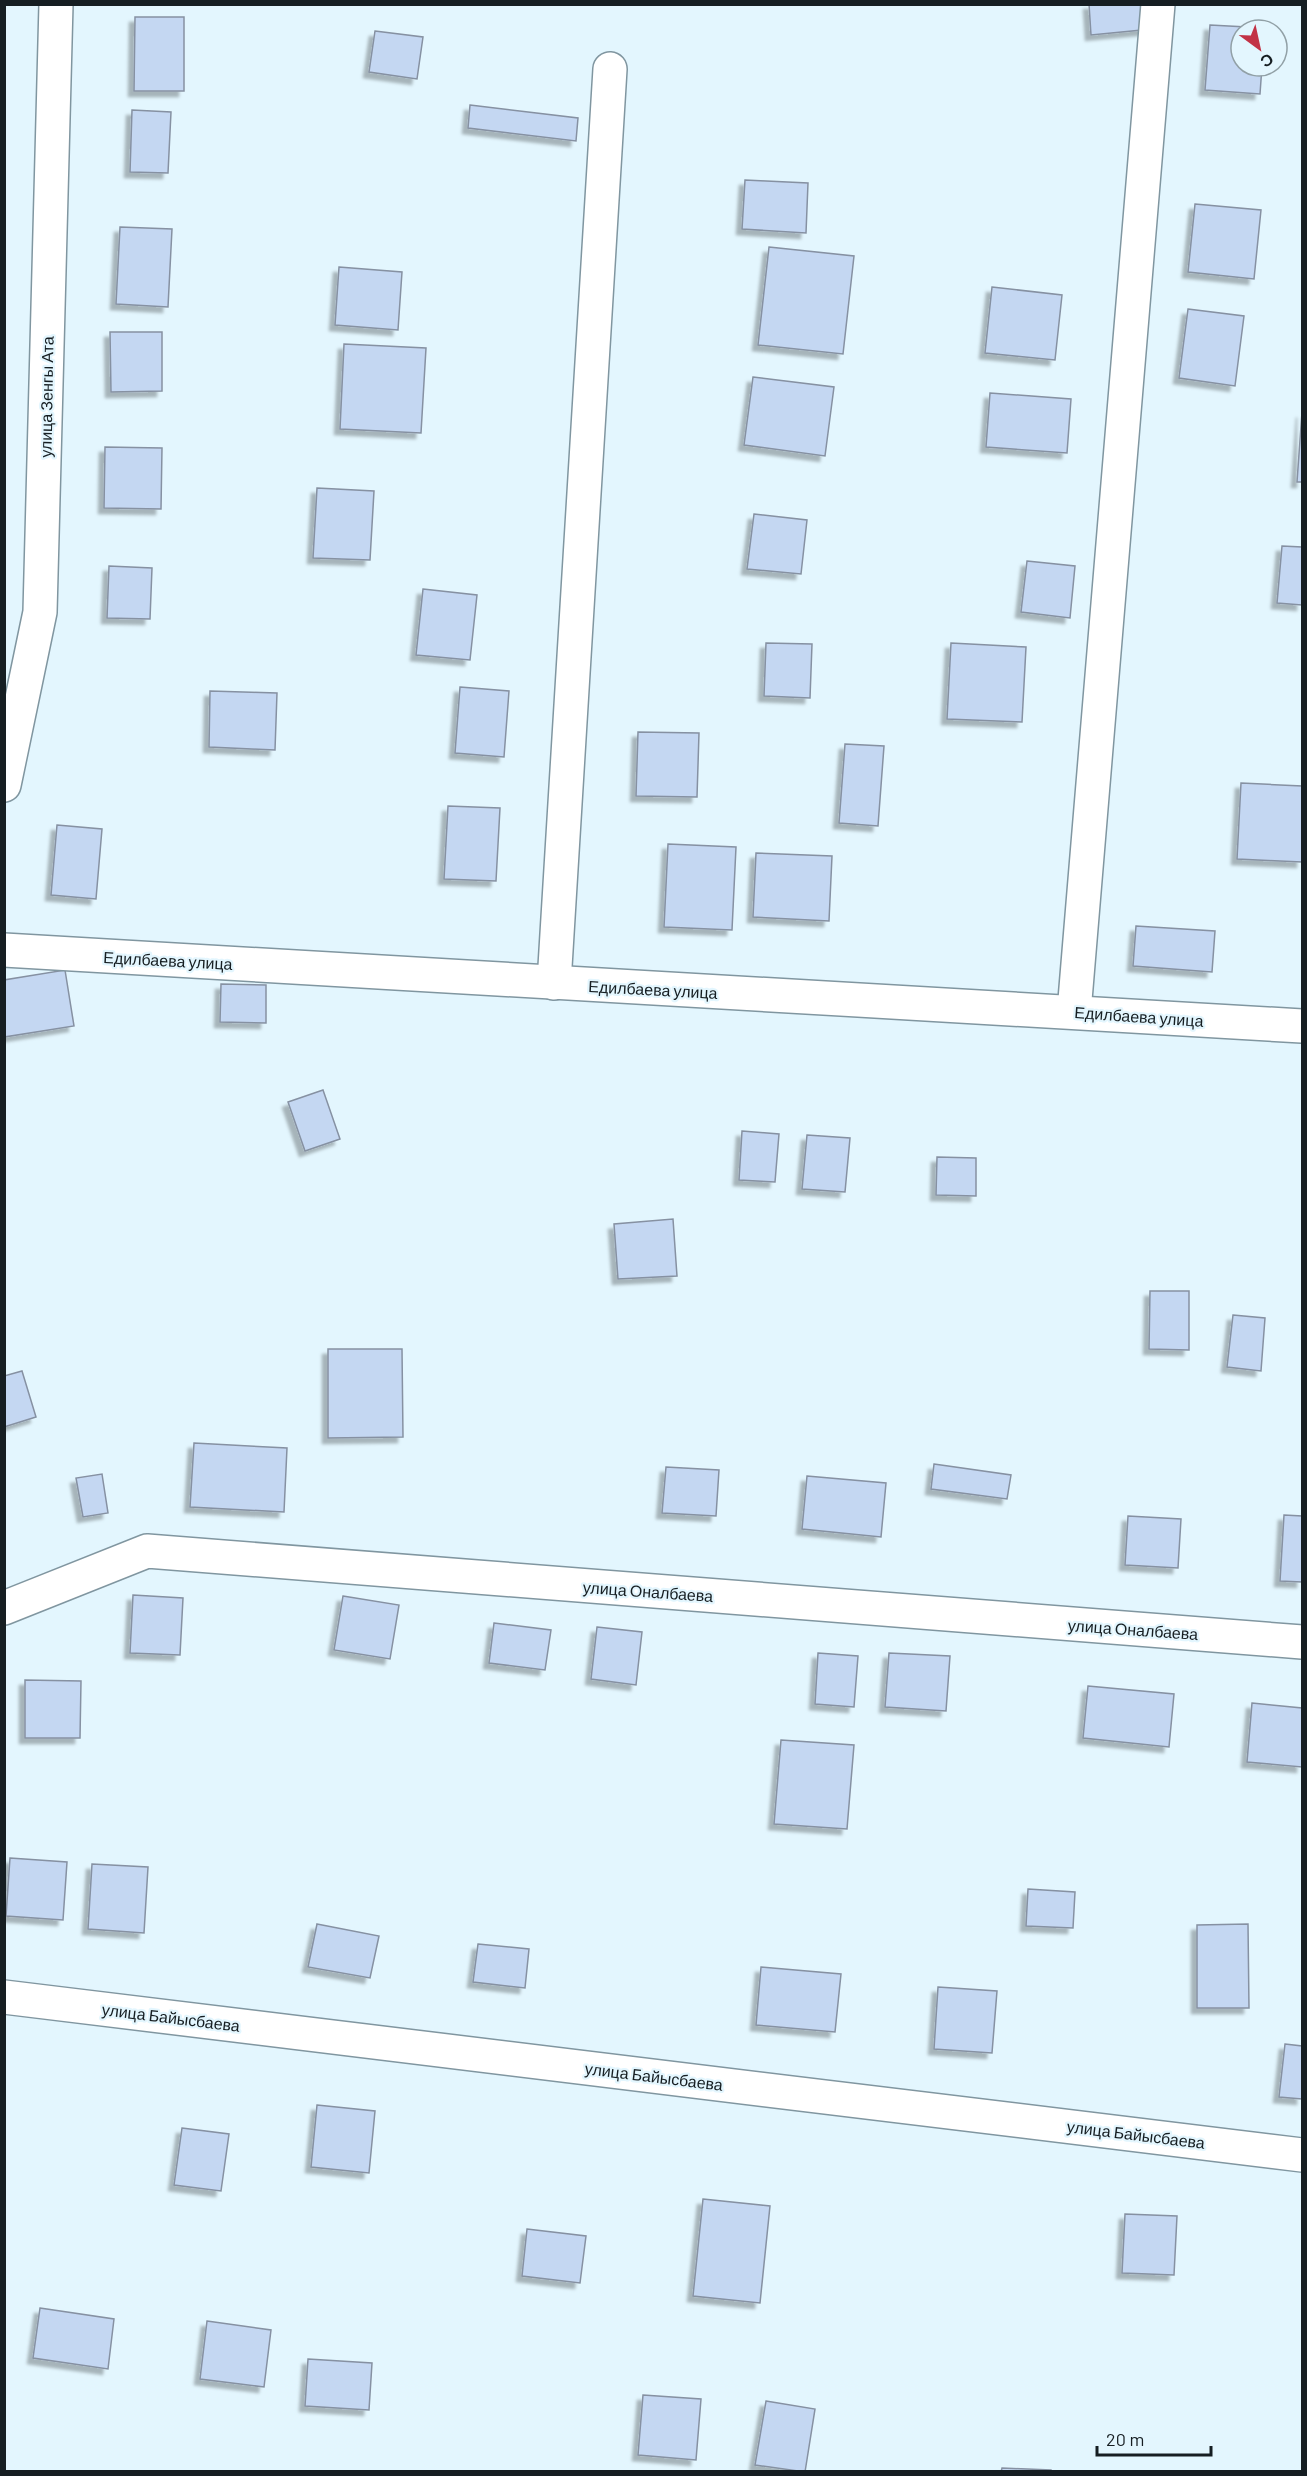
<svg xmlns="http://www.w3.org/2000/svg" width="1307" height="2476" font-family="Barlow,sans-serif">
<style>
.building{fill:#c4d7f2;stroke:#8691a2;stroke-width:1.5;filter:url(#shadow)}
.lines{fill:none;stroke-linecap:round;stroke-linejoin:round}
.minor-casing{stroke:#8096a0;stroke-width:36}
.minor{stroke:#fff;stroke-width:33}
.labels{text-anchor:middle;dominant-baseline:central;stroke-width:4.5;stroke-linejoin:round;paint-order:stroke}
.street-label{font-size:16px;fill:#161e22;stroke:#e3f6fe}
</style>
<defs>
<filter id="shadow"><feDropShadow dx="-5.5" dy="5.5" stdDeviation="1.5" flood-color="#0004"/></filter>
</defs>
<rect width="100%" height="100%" fill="#e3f6fe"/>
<!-- building -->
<g class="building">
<polygon points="1089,4 1150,4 1152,29 1091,35"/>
<polygon points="135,17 184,17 184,91 134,91"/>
<polygon points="1210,25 1265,28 1264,30 1241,30 1241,66 1262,66 1260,94 1205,90"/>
<polygon points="375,31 423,37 417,79 369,72"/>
<polygon points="470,105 578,118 576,141 468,128"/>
<polygon points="132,110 171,112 168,173 130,172"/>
<polygon points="745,180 808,183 806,233 742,229"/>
<polygon points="1195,204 1261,210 1254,279 1188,272"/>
<polygon points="120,227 172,229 168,307 116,304"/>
<polygon points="769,247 854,256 843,354 758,345"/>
<polygon points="339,267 402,272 398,330 335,325"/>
<polygon points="992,287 1062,295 1055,360 985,353"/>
<polygon points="1188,309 1244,316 1235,386 1179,378"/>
<polygon points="110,332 162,332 162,391 111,392"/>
<polygon points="344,344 426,348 421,433 340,429"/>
<polygon points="753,377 834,387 825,456 744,445"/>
<polygon points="990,393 1071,399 1067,453 986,447"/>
<polygon points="1302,412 1302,482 1297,482"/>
<polygon points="105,447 162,448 161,509 104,508"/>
<polygon points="317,488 374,491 370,560 313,558"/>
<polygon points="754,514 807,520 801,574 747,569"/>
<polygon points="1282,546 1302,547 1302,605 1277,603"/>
<polygon points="1027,561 1075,566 1070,618 1021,612"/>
<polygon points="109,566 152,568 150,619 107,618"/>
<polygon points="423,589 477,595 470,660 416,655"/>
<polygon points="766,643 812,644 810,698 764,696"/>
<polygon points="951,643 1026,647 1022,722 947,719"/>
<polygon points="460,687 509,691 504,757 455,753"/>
<polygon points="210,691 277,693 275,750 209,747"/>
<polygon points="638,732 699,733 697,797 636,796"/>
<polygon points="845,744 884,746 878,826 839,823"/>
<polygon points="1241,783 1302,786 1302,862 1237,859"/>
<polygon points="448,806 500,808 496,881 444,879"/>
<polygon points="57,825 102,829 96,899 51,895"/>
<polygon points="668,844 736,847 732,930 664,927"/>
<polygon points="756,853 832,856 829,921 753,917"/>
<polygon points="1136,926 1215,931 1212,972 1133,966"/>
<polygon points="65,970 74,1026 4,1037 4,980"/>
<polygon points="221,984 266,985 266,1023 220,1022"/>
<polygon points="323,1090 340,1139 305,1151 288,1102"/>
<polygon points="742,1131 779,1134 775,1182 739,1180"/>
<polygon points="807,1135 850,1138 845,1192 802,1189"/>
<polygon points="937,1157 976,1158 976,1196 936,1195"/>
<polygon points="673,1219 677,1276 618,1279 614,1224"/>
<polygon points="1150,1291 1189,1291 1189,1350 1149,1349"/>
<polygon points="1233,1315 1265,1318 1261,1371 1227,1367"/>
<polygon points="328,1349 402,1349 403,1437 328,1438"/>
<polygon points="22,1371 36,1417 4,1427 4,1376"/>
<polygon points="194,1443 287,1448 284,1512 190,1507"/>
<polygon points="934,1464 1011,1475 1007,1499 931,1489"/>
<polygon points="666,1467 719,1470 716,1516 662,1513"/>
<polygon points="102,1474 108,1513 83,1517 76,1478"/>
<polygon points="807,1476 886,1483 881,1537 802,1529"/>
<polygon points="1284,1515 1302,1516 1302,1582 1280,1581"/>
<polygon points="1128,1516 1181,1519 1178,1568 1125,1565"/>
<polygon points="133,1595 183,1598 180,1655 130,1653"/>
<polygon points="343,1596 399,1605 390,1659 334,1650"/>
<polygon points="494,1623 551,1630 545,1670 489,1663"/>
<polygon points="597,1627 642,1632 636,1685 591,1679"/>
<polygon points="818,1653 858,1656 854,1707 815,1704"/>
<polygon points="889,1653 950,1656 946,1711 885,1707"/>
<polygon points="25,1680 81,1681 80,1738 25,1738"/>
<polygon points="1088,1686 1174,1694 1169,1747 1083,1738"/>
<polygon points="1252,1703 1302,1708 1302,1767 1247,1762"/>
<polygon points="781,1740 854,1745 847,1829 774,1824"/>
<polygon points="10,1858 67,1862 63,1920 6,1916"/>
<polygon points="92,1864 148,1867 144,1933 88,1929"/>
<polygon points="1028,1889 1075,1892 1073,1928 1026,1926"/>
<polygon points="317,1924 379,1936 370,1978 308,1967"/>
<polygon points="1248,1924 1249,2008 1197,2008 1197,1925"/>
<polygon points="478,1944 529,1949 525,1988 473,1982"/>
<polygon points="761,1967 841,1974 835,2032 756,2025"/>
<polygon points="938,1987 997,1991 992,2053 934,2049"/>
<polygon points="1285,2044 1302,2046 1302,2099 1279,2097"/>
<polygon points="317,2105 375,2111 369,2173 311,2167"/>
<polygon points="182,2128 229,2134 221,2191 174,2185"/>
<polygon points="703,2199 770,2206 760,2303 693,2296"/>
<polygon points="1125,2214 1177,2216 1174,2275 1122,2273"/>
<polygon points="527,2229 586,2236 580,2283 522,2276"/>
<polygon points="40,2308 114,2319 108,2369 33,2358"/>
<polygon points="207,2321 271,2330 264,2387 200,2379"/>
<polygon points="308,2359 372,2363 369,2410 305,2406"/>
<polygon points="643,2395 701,2399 696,2460 638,2455"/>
<polygon points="766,2401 815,2409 805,2472 755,2465"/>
<polygon points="1002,2468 1051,2470 1051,2472 1001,2472"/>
</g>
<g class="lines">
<!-- minor casing -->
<g class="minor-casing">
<g id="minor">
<polyline points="4,785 40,612 56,4"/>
<polyline points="4,950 1302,1026"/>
<polyline points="554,983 610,69"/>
<polyline points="1074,1012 1158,4"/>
<polyline points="4,1608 147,1551 1302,1642"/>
<polyline points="4,1997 1302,2155"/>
</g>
</g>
<!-- minor -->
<use href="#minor" class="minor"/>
</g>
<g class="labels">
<!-- street labels -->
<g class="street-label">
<text transform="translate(46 397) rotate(-89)">улица Зенгы Ата</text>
<text transform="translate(168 960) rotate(3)">Едилбаева улица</text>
<text transform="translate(653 989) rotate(3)">Едилбаева улица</text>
<text transform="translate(1139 1016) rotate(4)">Едилбаева улица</text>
<text transform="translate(648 1591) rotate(4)">улица Оналбаева</text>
<text transform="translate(1133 1629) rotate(4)">улица Оналбаева</text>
<text transform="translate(171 2017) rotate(7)">улица Байысбаева</text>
<text transform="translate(654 2076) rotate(7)">улица Байысбаева</text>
<text transform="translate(1136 2134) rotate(7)">улица Байысбаева</text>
</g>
</g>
<!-- border -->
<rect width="1307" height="2476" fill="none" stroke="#161e22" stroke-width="12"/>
<!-- north arrow -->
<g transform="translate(1259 48) rotate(147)"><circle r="28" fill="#e3f6fe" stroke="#91a0a6" stroke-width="1.5"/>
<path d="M0-4.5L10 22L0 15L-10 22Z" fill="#c23246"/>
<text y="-9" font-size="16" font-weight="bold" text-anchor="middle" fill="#161e22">С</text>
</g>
<!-- scale -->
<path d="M1097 2446v9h114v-9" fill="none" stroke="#161e22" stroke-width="3"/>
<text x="1106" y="2446" font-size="18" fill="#161e22" stroke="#e3f6fe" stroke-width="4.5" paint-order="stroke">20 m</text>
</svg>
